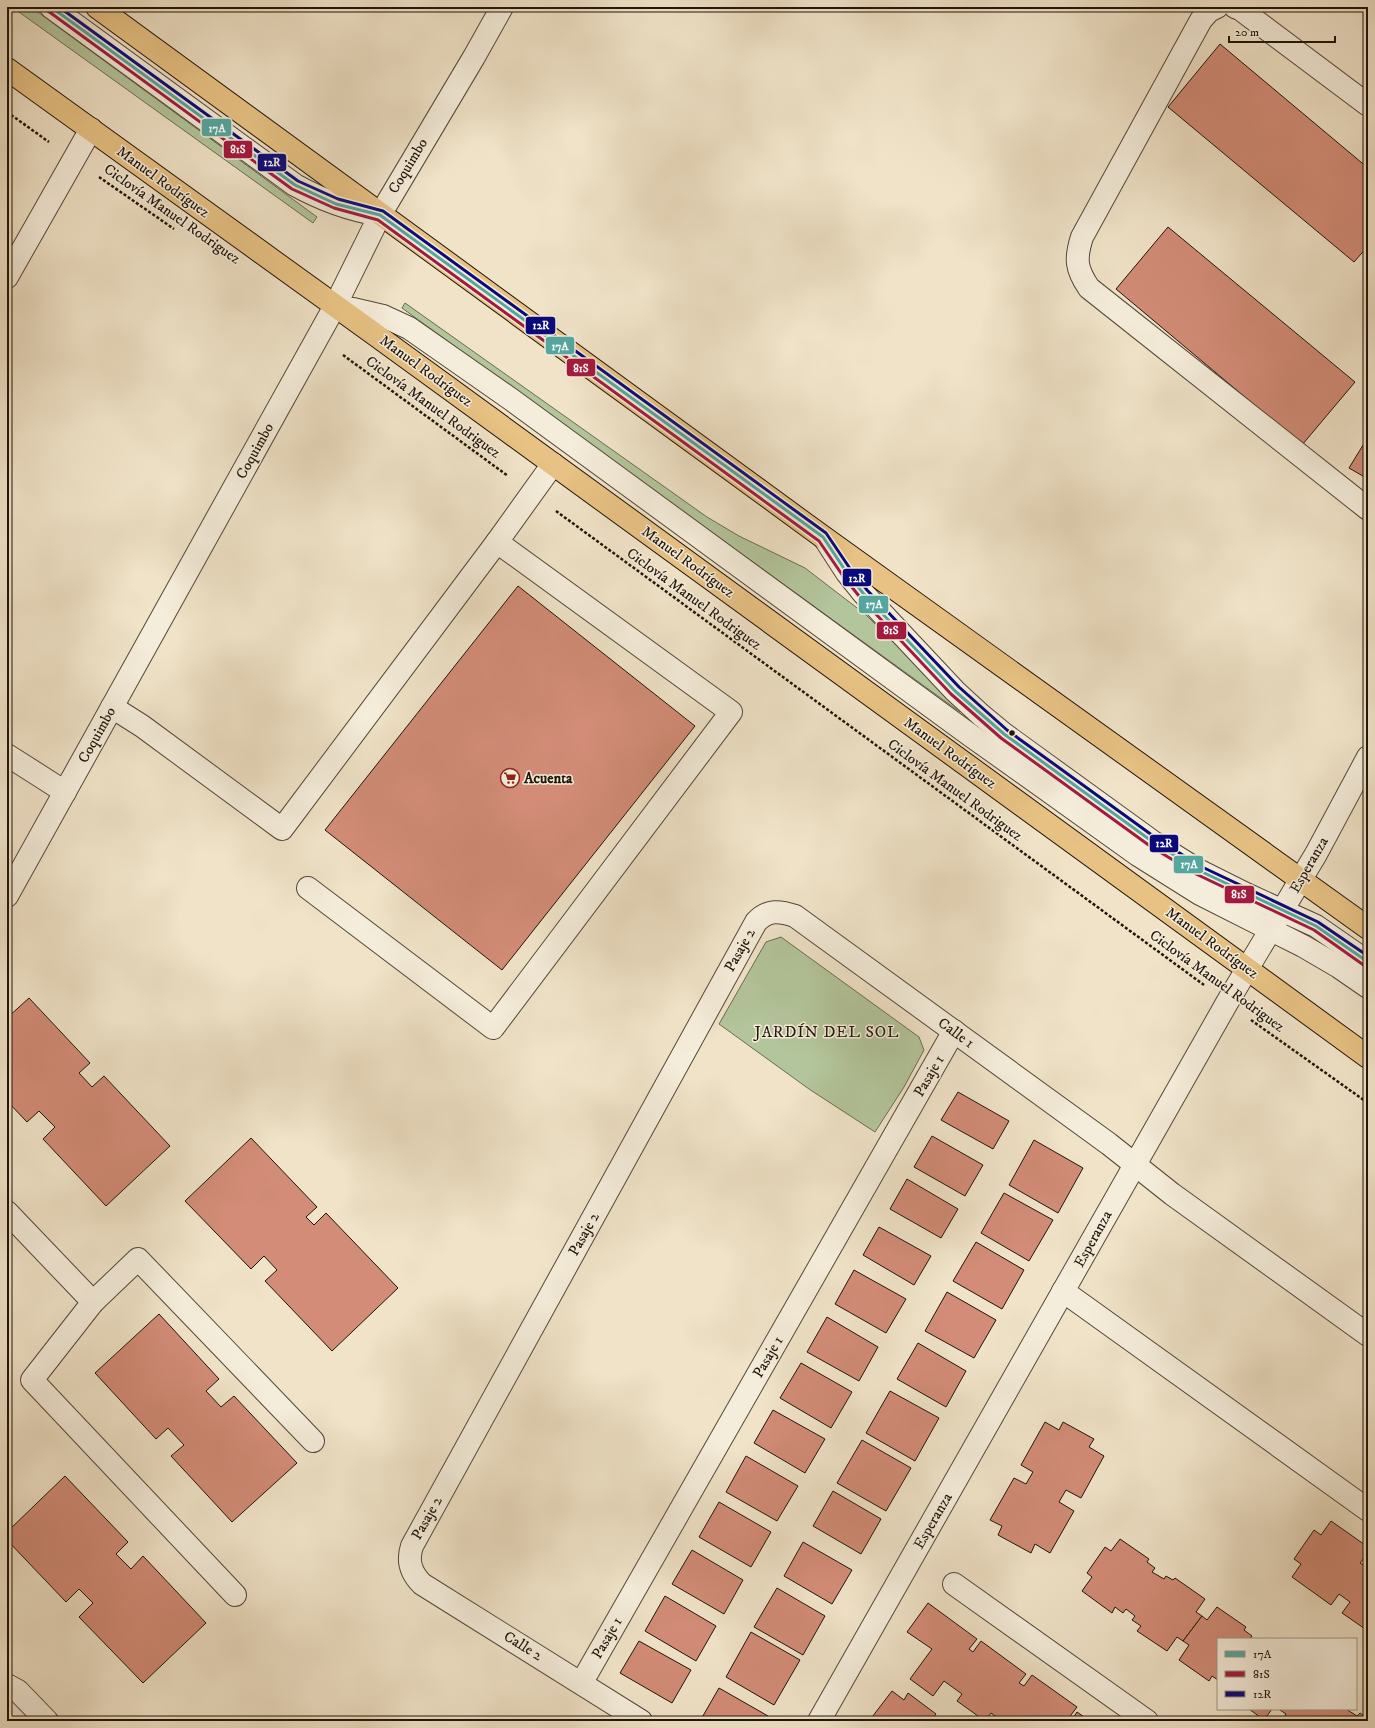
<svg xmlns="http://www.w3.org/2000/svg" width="1375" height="1728" font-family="'IM FELL DW Pica',serif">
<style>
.green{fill:#b3c59b;stroke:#6a6c52}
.building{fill:#d28c77;stroke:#201409}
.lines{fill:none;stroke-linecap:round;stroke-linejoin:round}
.minor-casing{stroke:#544839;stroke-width:24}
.major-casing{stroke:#201409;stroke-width:24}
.path{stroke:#201409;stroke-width:2.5;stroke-dasharray:3 2;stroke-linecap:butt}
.minor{stroke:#f5eddb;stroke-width:22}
.major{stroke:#e8c284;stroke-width:22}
.bus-1-casing{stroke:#f5eddb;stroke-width:6}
.bus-2-casing{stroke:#f5eddb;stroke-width:6}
.bus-3-casing{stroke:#f5eddb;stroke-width:6}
.bus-1{stroke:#54a79f;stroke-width:3}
.bus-2{stroke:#a31a3f;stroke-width:3}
.bus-3{stroke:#0a0a7a;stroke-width:3}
.bus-dot{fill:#201409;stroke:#f5eddb;stroke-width:1.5}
.labels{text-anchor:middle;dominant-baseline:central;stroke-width:3;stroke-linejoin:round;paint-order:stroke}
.street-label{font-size:15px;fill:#201409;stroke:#f5eddb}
.poi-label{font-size:15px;font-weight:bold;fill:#201409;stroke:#f5eddb;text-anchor:start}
.neighbourhood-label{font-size:16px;letter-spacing:1px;fill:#201409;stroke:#f5eddb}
.line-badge{stroke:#f5eddb;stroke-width:1.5}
.badge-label{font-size:11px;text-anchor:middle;font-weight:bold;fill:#fff}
</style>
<rect width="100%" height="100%" fill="#f0e3c8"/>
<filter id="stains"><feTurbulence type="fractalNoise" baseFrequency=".005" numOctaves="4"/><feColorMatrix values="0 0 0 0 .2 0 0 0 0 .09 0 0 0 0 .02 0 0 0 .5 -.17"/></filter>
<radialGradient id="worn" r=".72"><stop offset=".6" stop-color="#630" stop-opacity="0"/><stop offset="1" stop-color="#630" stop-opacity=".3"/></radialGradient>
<!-- green -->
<g class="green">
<polygon points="12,7 31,7 317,217 313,223"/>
<polygon points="405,303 707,517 739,536 805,568 865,614 960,708 960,712 402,308"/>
<polygon points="781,937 919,1037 924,1050 904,1087 875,1132 809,1089 719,1024 766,942"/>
</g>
<!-- building -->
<g class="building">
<polygon points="1220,44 1368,168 1368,246 1354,262 1168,107"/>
<polygon points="1168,227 1355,382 1302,445 1116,289"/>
<polygon points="1368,437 1368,479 1349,468"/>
<polygon points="518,586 695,726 502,970 325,830"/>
<polygon points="29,998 90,1063 79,1073 92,1087 104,1076 170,1146 106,1206 43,1139 55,1127 39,1111 27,1122 7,1101 7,1018"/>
<polygon points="958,1092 1009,1121 993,1149 941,1120"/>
<polygon points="932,1136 983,1165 965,1196 914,1167"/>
<polygon points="251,1138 317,1207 306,1217 314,1225 326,1213 398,1288 332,1351 265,1281 277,1270 264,1256 251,1269 185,1201"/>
<polygon points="1034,1140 1083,1168 1058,1213 1009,1185"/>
<polygon points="907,1179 958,1209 941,1238 890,1209"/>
<polygon points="1004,1193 1053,1220 1029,1261 981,1233"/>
<polygon points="879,1227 931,1256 914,1285 863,1255"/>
<polygon points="976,1242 1024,1270 1002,1309 953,1281"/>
<polygon points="854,1270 906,1299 886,1333 835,1304"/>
<polygon points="947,1292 996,1320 974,1358 925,1331"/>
<polygon points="159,1314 219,1379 206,1391 221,1407 234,1396 297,1463 232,1522 171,1456 184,1445 168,1428 156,1439 95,1373"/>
<polygon points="827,1317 878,1347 859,1381 807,1352"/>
<polygon points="918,1343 966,1371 946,1407 897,1379"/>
<polygon points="801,1363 852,1392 831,1428 780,1398"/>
<polygon points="890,1391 939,1418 915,1461 866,1433"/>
<polygon points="773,1410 825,1439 805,1473 754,1443"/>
<polygon points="1045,1422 1059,1430 1063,1422 1094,1439 1089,1447 1104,1456 1081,1498 1066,1490 1059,1502 1074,1511 1050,1553 1035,1544 1031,1553 998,1535 1002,1526 990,1520 1014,1478 1026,1484 1033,1472 1021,1465"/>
<polygon points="862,1440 911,1468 886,1511 837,1483"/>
<polygon points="746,1456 798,1486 777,1521 726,1492"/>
<polygon points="65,1476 128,1542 116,1554 131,1569 143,1556 206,1623 143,1683 79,1617 93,1603 79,1589 66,1602 7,1540 7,1532"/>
<polygon points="833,1491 881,1519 861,1554 813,1526"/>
<polygon points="719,1502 771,1532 751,1567 699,1537"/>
<polygon points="1331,1521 1368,1547 1368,1553 1360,1563 1368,1568 1368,1631 1342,1613 1350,1602 1339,1594 1331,1605 1292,1577 1301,1564 1294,1559 1314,1530 1321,1535"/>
<polygon points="1120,1539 1149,1559 1147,1562 1155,1568 1152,1572 1164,1579 1166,1576 1173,1580 1175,1578 1205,1599 1196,1612 1202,1616 1183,1641 1177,1637 1167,1651 1137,1631 1141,1626 1132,1620 1135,1616 1126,1609 1123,1613 1115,1607 1112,1613 1082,1591 1092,1577 1087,1573 1105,1547 1111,1551"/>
<polygon points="803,1542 852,1570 832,1604 784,1576"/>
<polygon points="692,1550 743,1580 724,1614 672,1584"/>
<polygon points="777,1588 825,1616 803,1655 754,1627"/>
<polygon points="665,1596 716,1626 696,1661 645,1631"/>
<polygon points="928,1603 977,1639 969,1649 973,1652 981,1641 1026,1674 1019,1683 1024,1686 1032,1675 1077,1707 1068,1719 1071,1721 1002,1721 991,1713 985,1721 957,1701 962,1694 944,1681 933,1696 910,1679 932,1649 907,1632"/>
<polygon points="1217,1607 1246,1627 1244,1630 1252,1636 1250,1639 1218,1639 1218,1680 1212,1676 1209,1681 1179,1660 1189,1645 1183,1641 1202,1616 1207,1620"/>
<polygon points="751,1632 800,1660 774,1705 726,1677"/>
<polygon points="639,1641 691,1670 672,1703 620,1673"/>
<polygon points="719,1688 768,1716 765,1721 700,1721"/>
<polygon points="892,1691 904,1700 908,1693 936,1714 931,1721 869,1721"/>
<polygon points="1249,1709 1272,1709 1264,1720"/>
<polygon points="1281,1709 1346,1709 1357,1716 1360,1713 1367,1718 1368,1717 1368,1721 1281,1721 1286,1714 1280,1710"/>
<polygon points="1077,1712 1090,1721 1071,1721"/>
</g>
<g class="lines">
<!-- minor casing -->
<g class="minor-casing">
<g id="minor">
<path d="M51,7L295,185C322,200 349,210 380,215"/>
<path d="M1217,7L1209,11L1201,20L1082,237C1075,259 1076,269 1089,288L1368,509"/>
<polyline points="1235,7 1240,9 1368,105"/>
<polyline points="7,277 91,129"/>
<polyline points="335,306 353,309 383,316 409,328 512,400 970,735 1138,855 1200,894 1303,946 1339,967 1368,987"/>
<polyline points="825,539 847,573 863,593 955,691 981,715 1004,734 1153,842 1198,870 1246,894 1316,926 1368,962"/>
<polyline points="112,707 142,726 282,829 497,542 553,464"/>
<polyline points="7,755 65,792"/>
<polyline points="308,888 493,1028 731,712 497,542"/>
<polyline points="7,896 310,351 335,306 380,215 474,57 502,7"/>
<polyline points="7,1212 93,1302"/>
<polyline points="1063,1291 1368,1510"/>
<polyline points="954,1584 1147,1721"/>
<polyline points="235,1595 32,1380 93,1302 138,1259 313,1441"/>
<polyline points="582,1682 954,1031"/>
<polyline points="7,1685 18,1691 47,1721"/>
<path d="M641,1721L422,1584C411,1573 407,1561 412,1546L756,922C768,909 780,911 795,916L1109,1144L1172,1194L1368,1335"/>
<polyline points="819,1721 1228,1001 1316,854 1368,757"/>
</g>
</g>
<!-- major casing -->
<g class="major-casing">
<g id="major">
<polyline points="97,7 823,537 1368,928"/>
<polyline points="7,69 373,333 1368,1057"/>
</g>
</g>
<!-- path -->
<g class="path">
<polyline points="7,112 49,142"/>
<polyline points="99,177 174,229"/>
<polyline points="343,355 508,476"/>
<polyline points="556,511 1204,985"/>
<polyline points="1251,1020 1368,1103"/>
</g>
<!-- minor -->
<use href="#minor" class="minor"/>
<!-- major -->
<use href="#major" class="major"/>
<!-- bus-1 casing -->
<g class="bus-1-casing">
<polyline id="bus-1" points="51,7 295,185 336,204 380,215 823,537 847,573 863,593 955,691 1004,734 1153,842 1198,870 1316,926 1368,962"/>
</g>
<!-- bus-2 casing -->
<g class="bus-2-casing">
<polyline id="bus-2" points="48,11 292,189 334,208 378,220 819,541 843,576 859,596 951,694 1001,738 1150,846 1196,874 1314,930 1365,966"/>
</g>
<!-- bus-3 casing -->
<g class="bus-3-casing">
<polyline id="bus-3" points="59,7 298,181 338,199 383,211 826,533 851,570 867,590 959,687 1007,730 1156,838 1200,866 1318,922 1368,956"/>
</g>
<!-- bus-1 -->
<use href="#bus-1" class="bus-1"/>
<!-- bus-2 -->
<use href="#bus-2" class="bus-2"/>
<!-- bus-3 -->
<use href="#bus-3" class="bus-3"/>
</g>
<!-- icons -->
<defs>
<g id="supermarket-ring" transform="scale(1)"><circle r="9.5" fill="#f5eddb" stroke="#8f2418" stroke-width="1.5"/><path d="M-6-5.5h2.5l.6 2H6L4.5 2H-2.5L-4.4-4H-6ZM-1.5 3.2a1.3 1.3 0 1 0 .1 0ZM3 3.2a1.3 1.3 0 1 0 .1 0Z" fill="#8f2418"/></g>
</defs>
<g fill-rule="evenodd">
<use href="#supermarket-ring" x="510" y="778"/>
</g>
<!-- markers -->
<circle class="bus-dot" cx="1012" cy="733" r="3.5"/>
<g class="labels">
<!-- street labels -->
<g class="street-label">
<text transform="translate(408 166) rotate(-59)">Coquimbo</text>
<text transform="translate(163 182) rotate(36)">Manuel Rodríguez</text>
<text transform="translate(172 214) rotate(35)">Ciclovía Manuel Rodriguez</text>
<text transform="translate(426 371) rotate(36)">Manuel Rodríguez</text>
<text transform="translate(433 407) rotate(36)">Ciclovía Manuel Rodriguez</text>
<text transform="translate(255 451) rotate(-61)">Coquimbo</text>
<text transform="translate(688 562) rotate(36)">Manuel Rodríguez</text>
<text transform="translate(694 599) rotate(36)">Ciclovía Manuel Rodriguez</text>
<text transform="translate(97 735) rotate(-61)">Coquimbo</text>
<text transform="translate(950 753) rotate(36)">Manuel Rodríguez</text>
<text transform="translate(955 790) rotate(36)">Ciclovía Manuel Rodriguez</text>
<text transform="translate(1309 865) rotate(-60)">Esperanza</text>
<text transform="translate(1212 943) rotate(36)">Manuel Rodríguez</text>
<text transform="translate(740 950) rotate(-61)">Pasaje 2</text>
<text transform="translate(1217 981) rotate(36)">Ciclovía Manuel Rodriguez</text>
<text transform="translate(956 1033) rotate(36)">Calle 1</text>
<text transform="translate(929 1076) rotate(-60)">Pasaje 1</text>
<text transform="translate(584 1234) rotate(-61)">Pasaje 2</text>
<text transform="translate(1093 1239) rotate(-61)">Esperanza</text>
<text transform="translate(768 1357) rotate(-60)">Pasaje 1</text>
<text transform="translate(427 1518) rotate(-61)">Pasaje 2</text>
<text transform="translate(933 1521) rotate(-60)">Esperanza</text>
<text transform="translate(607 1638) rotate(-60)">Pasaje 1</text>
<text transform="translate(523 1646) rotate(32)">Calle 2</text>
</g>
<!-- poi labels -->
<g class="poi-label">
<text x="524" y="778">Acuenta</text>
</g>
<!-- neighbourhood labels -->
<g class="neighbourhood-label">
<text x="827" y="1032">JARDÍN DEL SOL</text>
</g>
</g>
<g class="line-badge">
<rect x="201" y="118" width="31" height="19" rx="4" fill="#54a79f"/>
<rect x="223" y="140" width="30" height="19" rx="4" fill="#a31a3f"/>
<rect x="257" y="153" width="30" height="19" rx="4" fill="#0a0a7a"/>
<rect x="525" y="316" width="31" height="19" rx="4" fill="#0a0a7a"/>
<rect x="545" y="336" width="30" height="19" rx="4" fill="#54a79f"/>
<rect x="566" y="358" width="30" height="19" rx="4" fill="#a31a3f"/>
<rect x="842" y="568" width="30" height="19" rx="4" fill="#0a0a7a"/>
<rect x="858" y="595" width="31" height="19" rx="4" fill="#54a79f"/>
<rect x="876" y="621" width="31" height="19" rx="4" fill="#a31a3f"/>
<rect x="1149" y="834" width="30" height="19" rx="4" fill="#0a0a7a"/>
<rect x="1173" y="855" width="31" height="19" rx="4" fill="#54a79f"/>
<rect x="1224" y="885" width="31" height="19" rx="4" fill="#a31a3f"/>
</g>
<g class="badge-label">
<text x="217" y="132">17A</text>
<text x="238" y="153">81S</text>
<text x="272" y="166">12R</text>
<text x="541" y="329">12R</text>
<text x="560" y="350">17A</text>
<text x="581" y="372">81S</text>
<text x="857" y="582">12R</text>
<text x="874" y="608">17A</text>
<text x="891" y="634">81S</text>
<text x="1164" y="847">12R</text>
<text x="1189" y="868">17A</text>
<text x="1239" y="898">81S</text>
</g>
<!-- margin -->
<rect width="1375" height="1728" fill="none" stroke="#f0e3c8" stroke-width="24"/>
<rect x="8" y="8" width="1359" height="1712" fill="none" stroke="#201409" stroke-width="2"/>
<rect x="12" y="12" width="1351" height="1704" fill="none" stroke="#201409"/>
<!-- legend -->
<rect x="1217" y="1638" width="140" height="72" fill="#f5eddb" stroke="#a09687"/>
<rect x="1225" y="1651" width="20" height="6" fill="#54a79f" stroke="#a09687"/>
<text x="1253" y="1658" font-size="12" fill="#201409">17A</text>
<rect x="1225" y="1671" width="20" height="6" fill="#a31a3f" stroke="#a09687"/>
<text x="1253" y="1678" font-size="12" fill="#201409">81S</text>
<rect x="1225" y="1691" width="20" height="6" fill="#0a0a7a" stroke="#a09687"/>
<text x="1253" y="1698" font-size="12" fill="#201409">12R</text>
<!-- scale -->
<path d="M1229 36v6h106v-6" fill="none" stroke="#201409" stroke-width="2"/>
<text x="1235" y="36" font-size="12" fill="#201409" stroke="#f5eddb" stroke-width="3" paint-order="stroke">20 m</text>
<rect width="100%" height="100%" filter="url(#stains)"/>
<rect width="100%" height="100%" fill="url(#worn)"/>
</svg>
